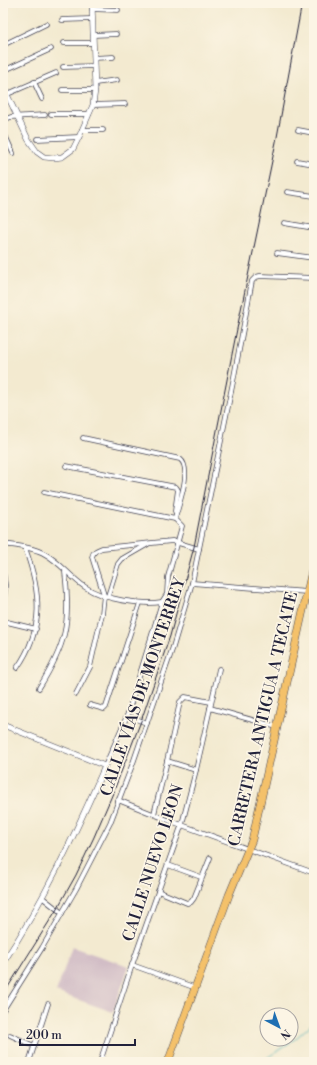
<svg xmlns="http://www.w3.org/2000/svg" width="317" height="1065" font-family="'Libre Bodoni',serif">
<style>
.industrial{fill:#d2bdc6}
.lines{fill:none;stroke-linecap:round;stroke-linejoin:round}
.stream{stroke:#3badb5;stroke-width:1}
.minor-casing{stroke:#414051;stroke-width:5.5}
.tertiary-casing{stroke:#414051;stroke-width:6}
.primary-casing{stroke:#414051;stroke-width:8}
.minor{stroke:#fff;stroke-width:4}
.tertiary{stroke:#fff;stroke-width:5}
.primary{stroke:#f4c16a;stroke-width:7}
.rail{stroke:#22223b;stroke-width:1}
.labels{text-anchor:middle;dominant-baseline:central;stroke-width:3.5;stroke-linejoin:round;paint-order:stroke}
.street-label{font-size:16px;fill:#22223b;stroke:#fcf5e5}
</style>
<rect width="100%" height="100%" fill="#fcf5e5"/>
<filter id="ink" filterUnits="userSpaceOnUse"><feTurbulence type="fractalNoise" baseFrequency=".025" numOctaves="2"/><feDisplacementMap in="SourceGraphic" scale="8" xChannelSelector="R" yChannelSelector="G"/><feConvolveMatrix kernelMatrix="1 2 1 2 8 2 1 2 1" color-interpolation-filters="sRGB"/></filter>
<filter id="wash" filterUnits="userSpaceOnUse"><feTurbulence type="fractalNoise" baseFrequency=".012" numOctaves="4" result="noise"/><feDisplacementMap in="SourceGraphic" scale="16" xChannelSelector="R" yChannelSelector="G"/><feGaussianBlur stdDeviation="0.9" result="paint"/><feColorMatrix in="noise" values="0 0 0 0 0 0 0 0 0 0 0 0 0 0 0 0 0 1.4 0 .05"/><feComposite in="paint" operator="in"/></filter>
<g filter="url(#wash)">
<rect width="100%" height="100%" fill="#f3ead0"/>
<!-- industrial -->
<polygon class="industrial" points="72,947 129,966 113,1012 56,992"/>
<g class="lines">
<!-- stream -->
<polyline class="stream" points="261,1062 295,1039 314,1022"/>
</g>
</g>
<g filter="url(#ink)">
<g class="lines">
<!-- minor casing -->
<g class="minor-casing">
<g id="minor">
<polyline points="92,9 118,10"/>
<polyline points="62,20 92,19"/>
<polyline points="93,35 116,34"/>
<polyline points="64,43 93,43"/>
<polyline points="3,45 46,24"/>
<polyline points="94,58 113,57"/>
<polyline points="63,67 94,66"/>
<polyline points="3,71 51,49"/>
<polyline points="34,82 42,99"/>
<polyline points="95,83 117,80"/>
<polyline points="62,90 95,90"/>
<polyline points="3,96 56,73"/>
<polyline points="93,105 125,104"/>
<polyline points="312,107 314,107"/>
<polyline points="51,114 89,114"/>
<polyline points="3,120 11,117 45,115"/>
<polyline points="82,130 103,130"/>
<polyline points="298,130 314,133"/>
<polyline points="3,131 13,153"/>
<polyline points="37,139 79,137"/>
<polyline points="297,161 314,164"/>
<polyline points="287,192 314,196"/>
<polyline points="284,223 314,228"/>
<polyline points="277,253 314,258"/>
<path d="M83,438L180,459C193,469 178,505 175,519L182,526L168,577L167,594L162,602L127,716L105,766"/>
<polyline points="66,466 176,487 178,490 175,511 176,513"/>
<polyline points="44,492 175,519"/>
<path d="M3,544C16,546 33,547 45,554C60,562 71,578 85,587C104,600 141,605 162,602"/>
<polyline points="3,572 5,585 3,617"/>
<polyline points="192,583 307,592"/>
<polyline points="108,596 118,564 122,559 148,544"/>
<polyline points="3,621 36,629"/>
<path d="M17,668C45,628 41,592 25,548"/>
<path d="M39,688C66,645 71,623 65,572"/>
<path d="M76,694L90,667L102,614L104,595L92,557C93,551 97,550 102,548L172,541L199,549"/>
<polyline points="90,705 104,709 106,707 140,603"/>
<polyline points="210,708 277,727"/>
<polyline points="127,716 147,723"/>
<polyline points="167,761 180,702 185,697 211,702"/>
<polyline points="118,800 168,820 314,873"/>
<polyline points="154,814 167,761 196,770"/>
<polyline points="168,865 201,877"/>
<polyline points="158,891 187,903 191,902 194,898 210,858"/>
<polyline points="43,898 62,913"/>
<polyline points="132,965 196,988"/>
<polyline points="3,1010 42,948 76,889 110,823 133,763 173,647 192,583 233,382 252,281 256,277 260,276 314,278"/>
<polyline points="10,1035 34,1046"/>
<polyline points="29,1062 48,1004"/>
<polyline points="100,1062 132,965 182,824 196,770 219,669"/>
</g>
</g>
<!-- tertiary casing -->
<g class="tertiary-casing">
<g id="tertiary">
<polyline points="3,86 28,139 37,152 44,157 54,158 62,157 73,149 79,137 93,105 95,90 92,3"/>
<polyline points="307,592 314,592"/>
<path d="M3,725L105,766C75,834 44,901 3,963"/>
</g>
</g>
<!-- primary casing -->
<g class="primary-casing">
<polyline id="primary" points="168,1062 229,895 252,840 314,561"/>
</g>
<!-- minor -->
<use href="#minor" class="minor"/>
<!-- tertiary -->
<use href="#tertiary" class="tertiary"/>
<!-- primary -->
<use href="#primary" class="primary"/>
<!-- rail -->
<polyline class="rail" points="3,995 57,909 76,875 94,837 113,793 141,721 170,636 194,547 238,324 277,137 302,3"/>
</g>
</g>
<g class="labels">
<!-- street labels -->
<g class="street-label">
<text transform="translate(143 687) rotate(-71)">CALLE VÍAS DE MONTERREY</text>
<text transform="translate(263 719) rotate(-77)">CARRETERA ANTIGUA A TECATE</text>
<text transform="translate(153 863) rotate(-72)">CALLE NUEVO LEON</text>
</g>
</g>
<!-- margin -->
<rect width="317" height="1065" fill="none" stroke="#fcf5e5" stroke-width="16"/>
<!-- north arrow -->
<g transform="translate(279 1027) rotate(139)"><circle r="19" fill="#fcf5e5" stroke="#a5a1a1"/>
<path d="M0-3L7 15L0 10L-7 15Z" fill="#1f6fb2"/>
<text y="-6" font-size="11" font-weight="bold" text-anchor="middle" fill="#22223b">N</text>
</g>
<!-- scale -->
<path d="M20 1039v6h115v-6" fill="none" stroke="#22223b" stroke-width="2"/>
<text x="26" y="1039" font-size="12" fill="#22223b" stroke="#fcf5e5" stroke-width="3" paint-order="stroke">200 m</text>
</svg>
